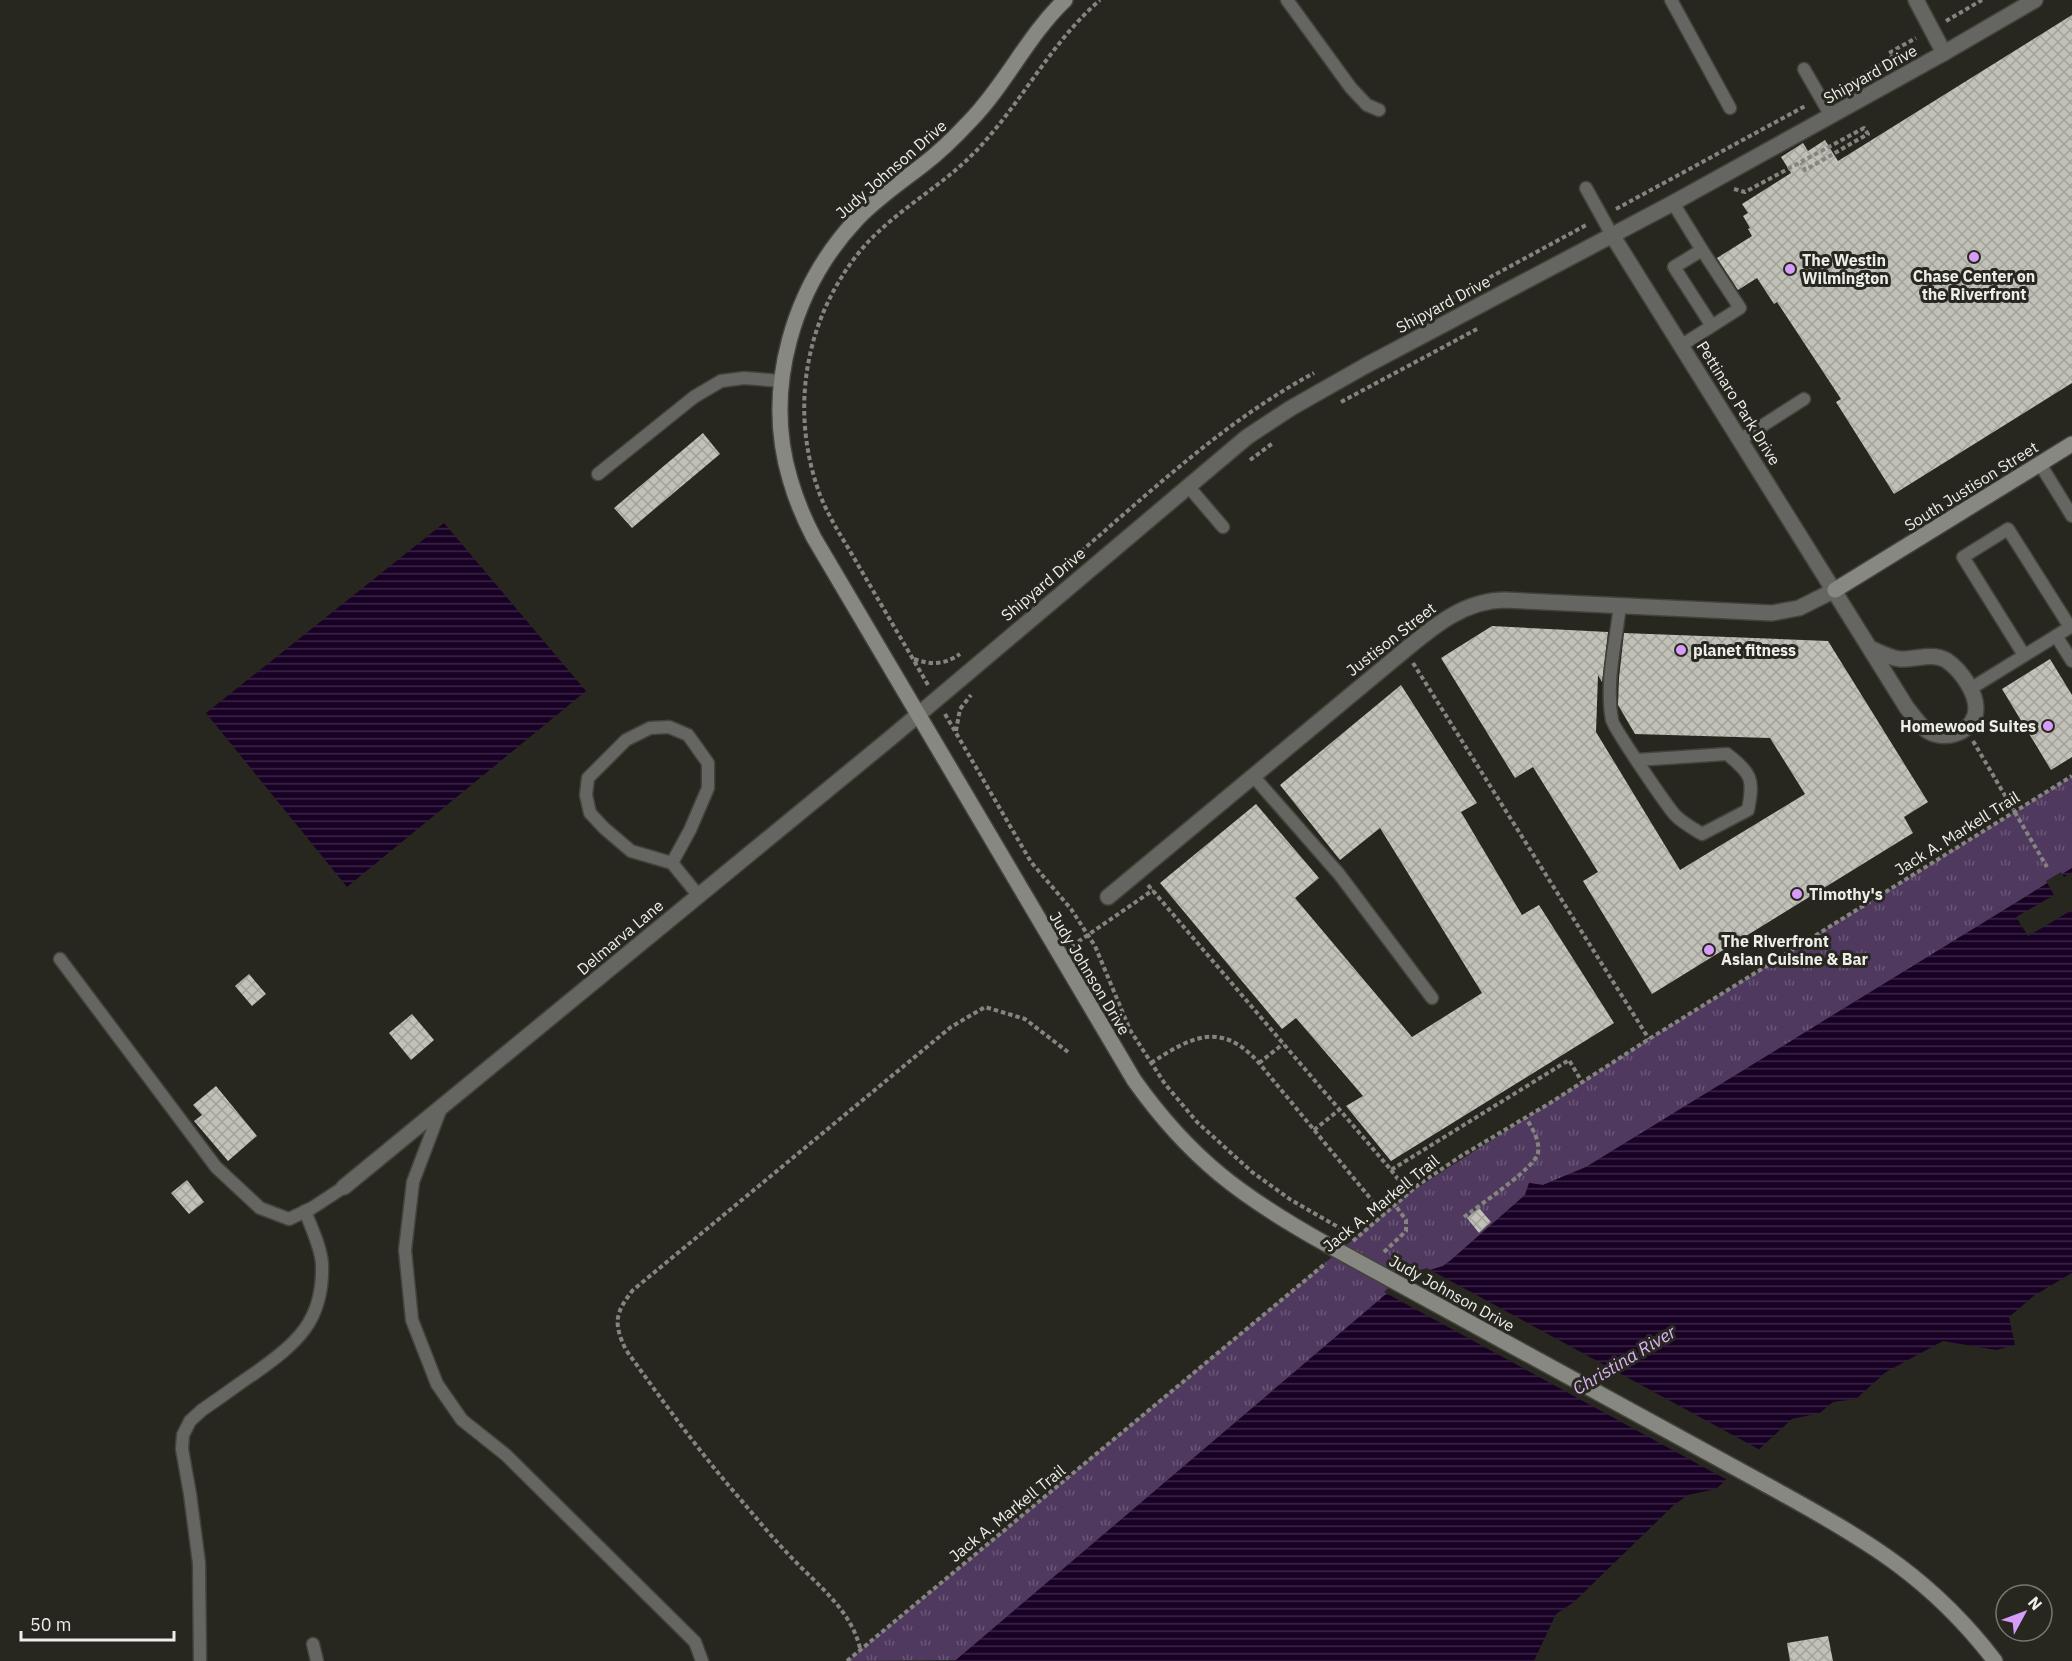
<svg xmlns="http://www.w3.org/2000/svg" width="2072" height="1661" font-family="'IBM Plex Sans',sans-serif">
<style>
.park{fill:url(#park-tufts)}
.water{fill:url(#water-rules)}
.pier{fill:#272720}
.building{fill:url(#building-cross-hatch)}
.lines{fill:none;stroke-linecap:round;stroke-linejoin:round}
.lane-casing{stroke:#43433c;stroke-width:15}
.street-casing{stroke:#43433c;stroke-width:18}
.secondary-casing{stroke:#43433c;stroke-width:18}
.path{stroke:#85857f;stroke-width:4;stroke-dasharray:4.5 3;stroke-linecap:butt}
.lane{stroke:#656562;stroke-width:12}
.street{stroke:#656562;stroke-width:15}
.secondary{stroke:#888883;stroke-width:15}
.secondary-bridge-casing{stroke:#43433c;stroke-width:18;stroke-linecap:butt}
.secondary-bridge{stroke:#888883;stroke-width:15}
.poi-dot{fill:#d79bf9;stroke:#272720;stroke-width:2}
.labels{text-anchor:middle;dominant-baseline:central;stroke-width:6;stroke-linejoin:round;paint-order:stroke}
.street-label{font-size:16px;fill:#eeeee9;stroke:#272720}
.poi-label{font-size:16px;font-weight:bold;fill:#eeeee9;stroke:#272720;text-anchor:start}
.water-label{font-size:18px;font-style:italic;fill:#dcb2f6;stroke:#272720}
</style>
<defs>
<pattern id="park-tufts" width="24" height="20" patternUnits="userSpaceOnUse" patternTransform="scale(1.5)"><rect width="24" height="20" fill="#50395e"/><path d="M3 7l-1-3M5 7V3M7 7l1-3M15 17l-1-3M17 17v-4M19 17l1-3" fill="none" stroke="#6a5675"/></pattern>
<pattern id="water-rules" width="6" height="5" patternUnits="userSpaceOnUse" patternTransform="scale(1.5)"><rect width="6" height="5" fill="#190126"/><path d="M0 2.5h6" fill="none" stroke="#3b2646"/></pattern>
<pattern id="building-cross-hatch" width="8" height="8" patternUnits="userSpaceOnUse" patternTransform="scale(1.5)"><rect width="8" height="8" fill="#c1c1b8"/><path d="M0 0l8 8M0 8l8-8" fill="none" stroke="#a2a29c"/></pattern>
</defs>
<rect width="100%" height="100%" fill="#272720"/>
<!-- park -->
<polygon class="park" points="2072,776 2072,868 1586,1167 1543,1185 1529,1183 1525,1195 1451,1260 1443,1266 1405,1278 956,1660 847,1661 1409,1193 1649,1039"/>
<!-- water -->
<g class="water">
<polygon points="444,523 586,691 347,887 206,713"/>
<polygon points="2072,868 2072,1273 2035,1295 2009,1317 2015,1345 1996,1350 1943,1341 1886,1372 1856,1399 1833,1402 1820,1413 1792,1419 1716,1489 1688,1495 1674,1505 1574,1602 1556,1614 1534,1661 951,1661 956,1660 1405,1278 1443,1266 1451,1260 1525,1195 1529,1183 1543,1185 1586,1167"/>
</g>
<!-- pier -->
<g class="pier">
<polygon points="2061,872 2064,877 2072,872 2072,910 2028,936 2016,917 2054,895 2046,881"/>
<polygon points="1427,1268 1762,1451 1729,1481 1384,1292 1403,1275"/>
</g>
<!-- building -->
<g class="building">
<polygon points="2072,15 2072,383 1894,494 1836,402 1841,399 1777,302 1774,304 1757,278 1738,290 1717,258 1752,236 1748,229 1750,228 1743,216 1748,213 1742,204 1791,173 1781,157 1803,143 1808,151 1825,140 1838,161"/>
<polygon points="703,433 720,454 632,528 614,508"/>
<polygon points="1492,626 1608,632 1602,682 1598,675 1596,732 1680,870 1805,794 1770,738 1635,734 1618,705 1619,678 1624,633 1828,641 1928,802 1904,817 1913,833 1652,994 1583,881 1598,872 1533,767 1515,778 1441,658"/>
<polygon points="2050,659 2072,695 2072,757 2051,770 2002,689"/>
<polygon points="1401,685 1477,803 1461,812 1522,915 1539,905 1614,1023 1391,1161 1346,1106 1363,1096 1296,1018 1282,1029 1160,883 1256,804 1319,878 1295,898 1412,1037 1482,993 1380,828 1340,860 1280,785"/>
<polygon points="249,974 266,994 252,1006 235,986"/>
<polygon points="412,1014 434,1040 411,1060 389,1033"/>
<polygon points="216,1086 257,1136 228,1161 194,1121 202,1115 193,1105"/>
<polygon points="187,1180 204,1202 189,1214 171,1193"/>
<polygon points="1479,1208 1491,1222 1479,1233 1467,1218"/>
<polygon points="1828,1636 1833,1661 1790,1661 1787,1643"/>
</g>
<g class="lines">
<!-- lane casing -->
<g class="lane-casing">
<g id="lane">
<polyline points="1287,0 1351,88 1367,105 1379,110"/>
<polyline points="1671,0 1730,108"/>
<polyline points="1804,69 1831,116"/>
<polyline points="1586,188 1612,235"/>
<polyline points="1673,203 1702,250"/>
<polyline points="1682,345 1740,308 1702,250 1674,267 1712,326"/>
<polyline points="1740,440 1804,399"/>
<polyline points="2040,464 2072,516"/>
<polyline points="598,474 694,397 721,381 744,378 782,381"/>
<polyline points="1188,486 1223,527"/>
<path d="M1620,605C1616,642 1605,683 1612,720C1613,727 1668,808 1676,816C1683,823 1694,829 1702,834L1748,810C1754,779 1752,774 1727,754L1637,760"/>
<polyline points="2056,636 2072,661"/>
<polyline points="2024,655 1963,557 2008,529 2070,627"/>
<polyline points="1970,689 2072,626"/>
<polyline points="1254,777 1339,874 1432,998"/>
<polyline points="672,863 631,851 604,828 590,813 586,795 588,778 626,740 650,728 669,727 688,735 708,763 708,788 690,830 672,863 698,895"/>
<polyline points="60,959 216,1167 260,1208 289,1219 312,1208 344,1187"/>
<polyline points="441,1108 413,1182 405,1250 412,1320 437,1384 462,1420 506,1455 695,1642 702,1661"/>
<polyline points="313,1644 317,1661"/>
<path d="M200,1661L199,1563L190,1494L182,1449L183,1435L190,1421L202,1410C220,1398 237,1385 255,1373C297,1343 324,1321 322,1264C321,1247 311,1227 305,1211"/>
</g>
</g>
<!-- street casing -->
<g class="street-casing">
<g id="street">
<polyline points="1916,0 1944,53"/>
<path d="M1612,235L1907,708C1913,715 1918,723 1925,729C1941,742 1969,735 1975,715C1980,696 1961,670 1946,660C1932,652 1915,660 1900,659C1890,658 1879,652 1870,648"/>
<path d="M1108,897L1405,650C1434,626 1465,600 1505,600L1772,613L1799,608L1835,590"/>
<polyline points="344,1187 893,736 1247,437 1291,408 1365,366 1673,203 1944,53 2035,0"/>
</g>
</g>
<!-- secondary casing -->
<g class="secondary-casing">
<g id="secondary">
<path d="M1065,0C1028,35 1006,84 970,121C956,136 941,151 924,164C901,182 877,198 857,219C793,287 763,388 790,479C796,500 804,519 814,538L1134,1080C1190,1159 1242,1197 1326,1244"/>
<polyline points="1835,590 2072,444"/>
<path d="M1783,1494C1870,1542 1933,1580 1995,1661"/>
</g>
</g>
<!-- path -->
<g class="path">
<polyline points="1946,21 1982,0"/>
<polyline points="1832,92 1892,58 1889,53 1916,38"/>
<polyline points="1734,189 1745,192 1864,128 1868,134 1805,170 1801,163"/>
<polyline points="1616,209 1807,105"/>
<polyline points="1450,299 1588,224"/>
<polyline points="1341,402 1477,329"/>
<polyline points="1250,460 1273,443"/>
<path d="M1064,566C1144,498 1221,423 1314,373"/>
<path d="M914,659C931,665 944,665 960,654"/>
<polyline points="1413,663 1649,1039"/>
<path d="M928,685C902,640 876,596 850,551C839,533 828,515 820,495C790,414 803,324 857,255C888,215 934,192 970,157C1019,109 1048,45 1100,0"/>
<polyline points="945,714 1031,862 1071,909 1095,946 1130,1030 1165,1084 1197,1122 1252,1172 1291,1200 1340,1228"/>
<polyline points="956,731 960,709 971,695"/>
<polyline points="1973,741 2047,867"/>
<polyline points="1148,885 1391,1170 1569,1060 1582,1082"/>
<polyline points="1072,946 1153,890"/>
<path d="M1151,1063C1191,1037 1221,1020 1259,1063L1384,1215"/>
<polyline points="1259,1063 1283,1044"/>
<polyline points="1314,1130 1339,1110"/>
<polyline points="1391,1170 1409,1193"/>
<path d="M1464,1217C1478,1206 1535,1168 1538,1153C1540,1140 1532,1128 1526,1118"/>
<polyline points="1353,1241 1418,1185 1461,1156 1550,1103 1649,1039 2072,776"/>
<polyline points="1384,1252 1406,1231 1406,1220 1395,1205"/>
<path d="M860,1648C850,1608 816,1584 789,1555C768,1533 749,1509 729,1486C693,1443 659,1396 626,1350C613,1323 615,1313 633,1290L951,1027L985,1007L1025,1019L1068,1052"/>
<polyline points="847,1661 1326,1263"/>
</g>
<!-- lane -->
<use href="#lane" class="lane"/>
<!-- street -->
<use href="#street" class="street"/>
<!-- secondary -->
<use href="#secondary" class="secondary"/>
<!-- secondary-bridge casing -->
<g class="secondary-bridge-casing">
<polyline id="secondary-bridge" points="1326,1244 1783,1494"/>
</g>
<!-- secondary-bridge -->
<use href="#secondary-bridge" class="secondary-bridge"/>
</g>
<!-- markers -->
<g class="poi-dot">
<circle cx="1974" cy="257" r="6"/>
<circle cx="1790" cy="269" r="6"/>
<circle cx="1681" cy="650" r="6"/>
<circle cx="2048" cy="726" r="6"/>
<circle cx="1797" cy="894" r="6"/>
<circle cx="1709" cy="950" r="6"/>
</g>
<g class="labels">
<!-- street labels -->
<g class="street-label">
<text transform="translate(1870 74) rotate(-29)">Shipyard Drive</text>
<text transform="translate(891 169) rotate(-41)">Judy Johnson Drive</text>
<text transform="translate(1443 304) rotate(-28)">Shipyard Drive</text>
<text transform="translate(1739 403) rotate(58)">Pettinaro Park Drive</text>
<text transform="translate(1971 486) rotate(-32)">South Justison Street</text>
<text transform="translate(1043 584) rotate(-40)">Shipyard Drive</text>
<text transform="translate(1391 639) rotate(-38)">Justison Street</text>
<text transform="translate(1957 833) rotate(-32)">Jack A. Markell Trail</text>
<text transform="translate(620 937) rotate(-40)">Delmarva Lane</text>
<text transform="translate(1090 973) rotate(59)">Judy Johnson Drive</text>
<text transform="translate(1381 1203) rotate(-39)">Jack A. Markell Trail</text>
<text transform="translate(1452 1293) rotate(29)">Judy Johnson Drive</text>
<text transform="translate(1007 1513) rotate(-39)">Jack A. Markell Trail</text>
</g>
<!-- poi labels -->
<g class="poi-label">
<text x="1802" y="260">The Westin<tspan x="1802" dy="18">Wilmington</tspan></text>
<text x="1974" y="276" text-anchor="middle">Chase Center on<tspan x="1974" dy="18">the Riverfront</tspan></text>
<text x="1693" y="650">planet fitness</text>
<text x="2036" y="726" text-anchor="end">Homewood Suites</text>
<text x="1809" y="894">Timothy's</text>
<text x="1721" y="941">The Riverfront<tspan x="1721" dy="18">Asian Cuisine &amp; Bar</tspan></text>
</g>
<!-- water labels -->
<g class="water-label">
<text transform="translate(1624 1360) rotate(-31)">Christina River</text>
</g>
</g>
<!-- north arrow -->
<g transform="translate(2024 1613) rotate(49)"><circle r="28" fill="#272720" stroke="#777770" stroke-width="1.5"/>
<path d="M0-4.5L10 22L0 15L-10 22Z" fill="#d79bf9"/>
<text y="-9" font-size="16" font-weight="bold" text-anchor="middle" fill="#eeeee9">N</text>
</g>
<!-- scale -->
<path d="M21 1631v9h153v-9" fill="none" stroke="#eeeee9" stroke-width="3"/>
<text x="30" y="1631" font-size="18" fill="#eeeee9" stroke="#272720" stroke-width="4.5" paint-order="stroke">50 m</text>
</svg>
